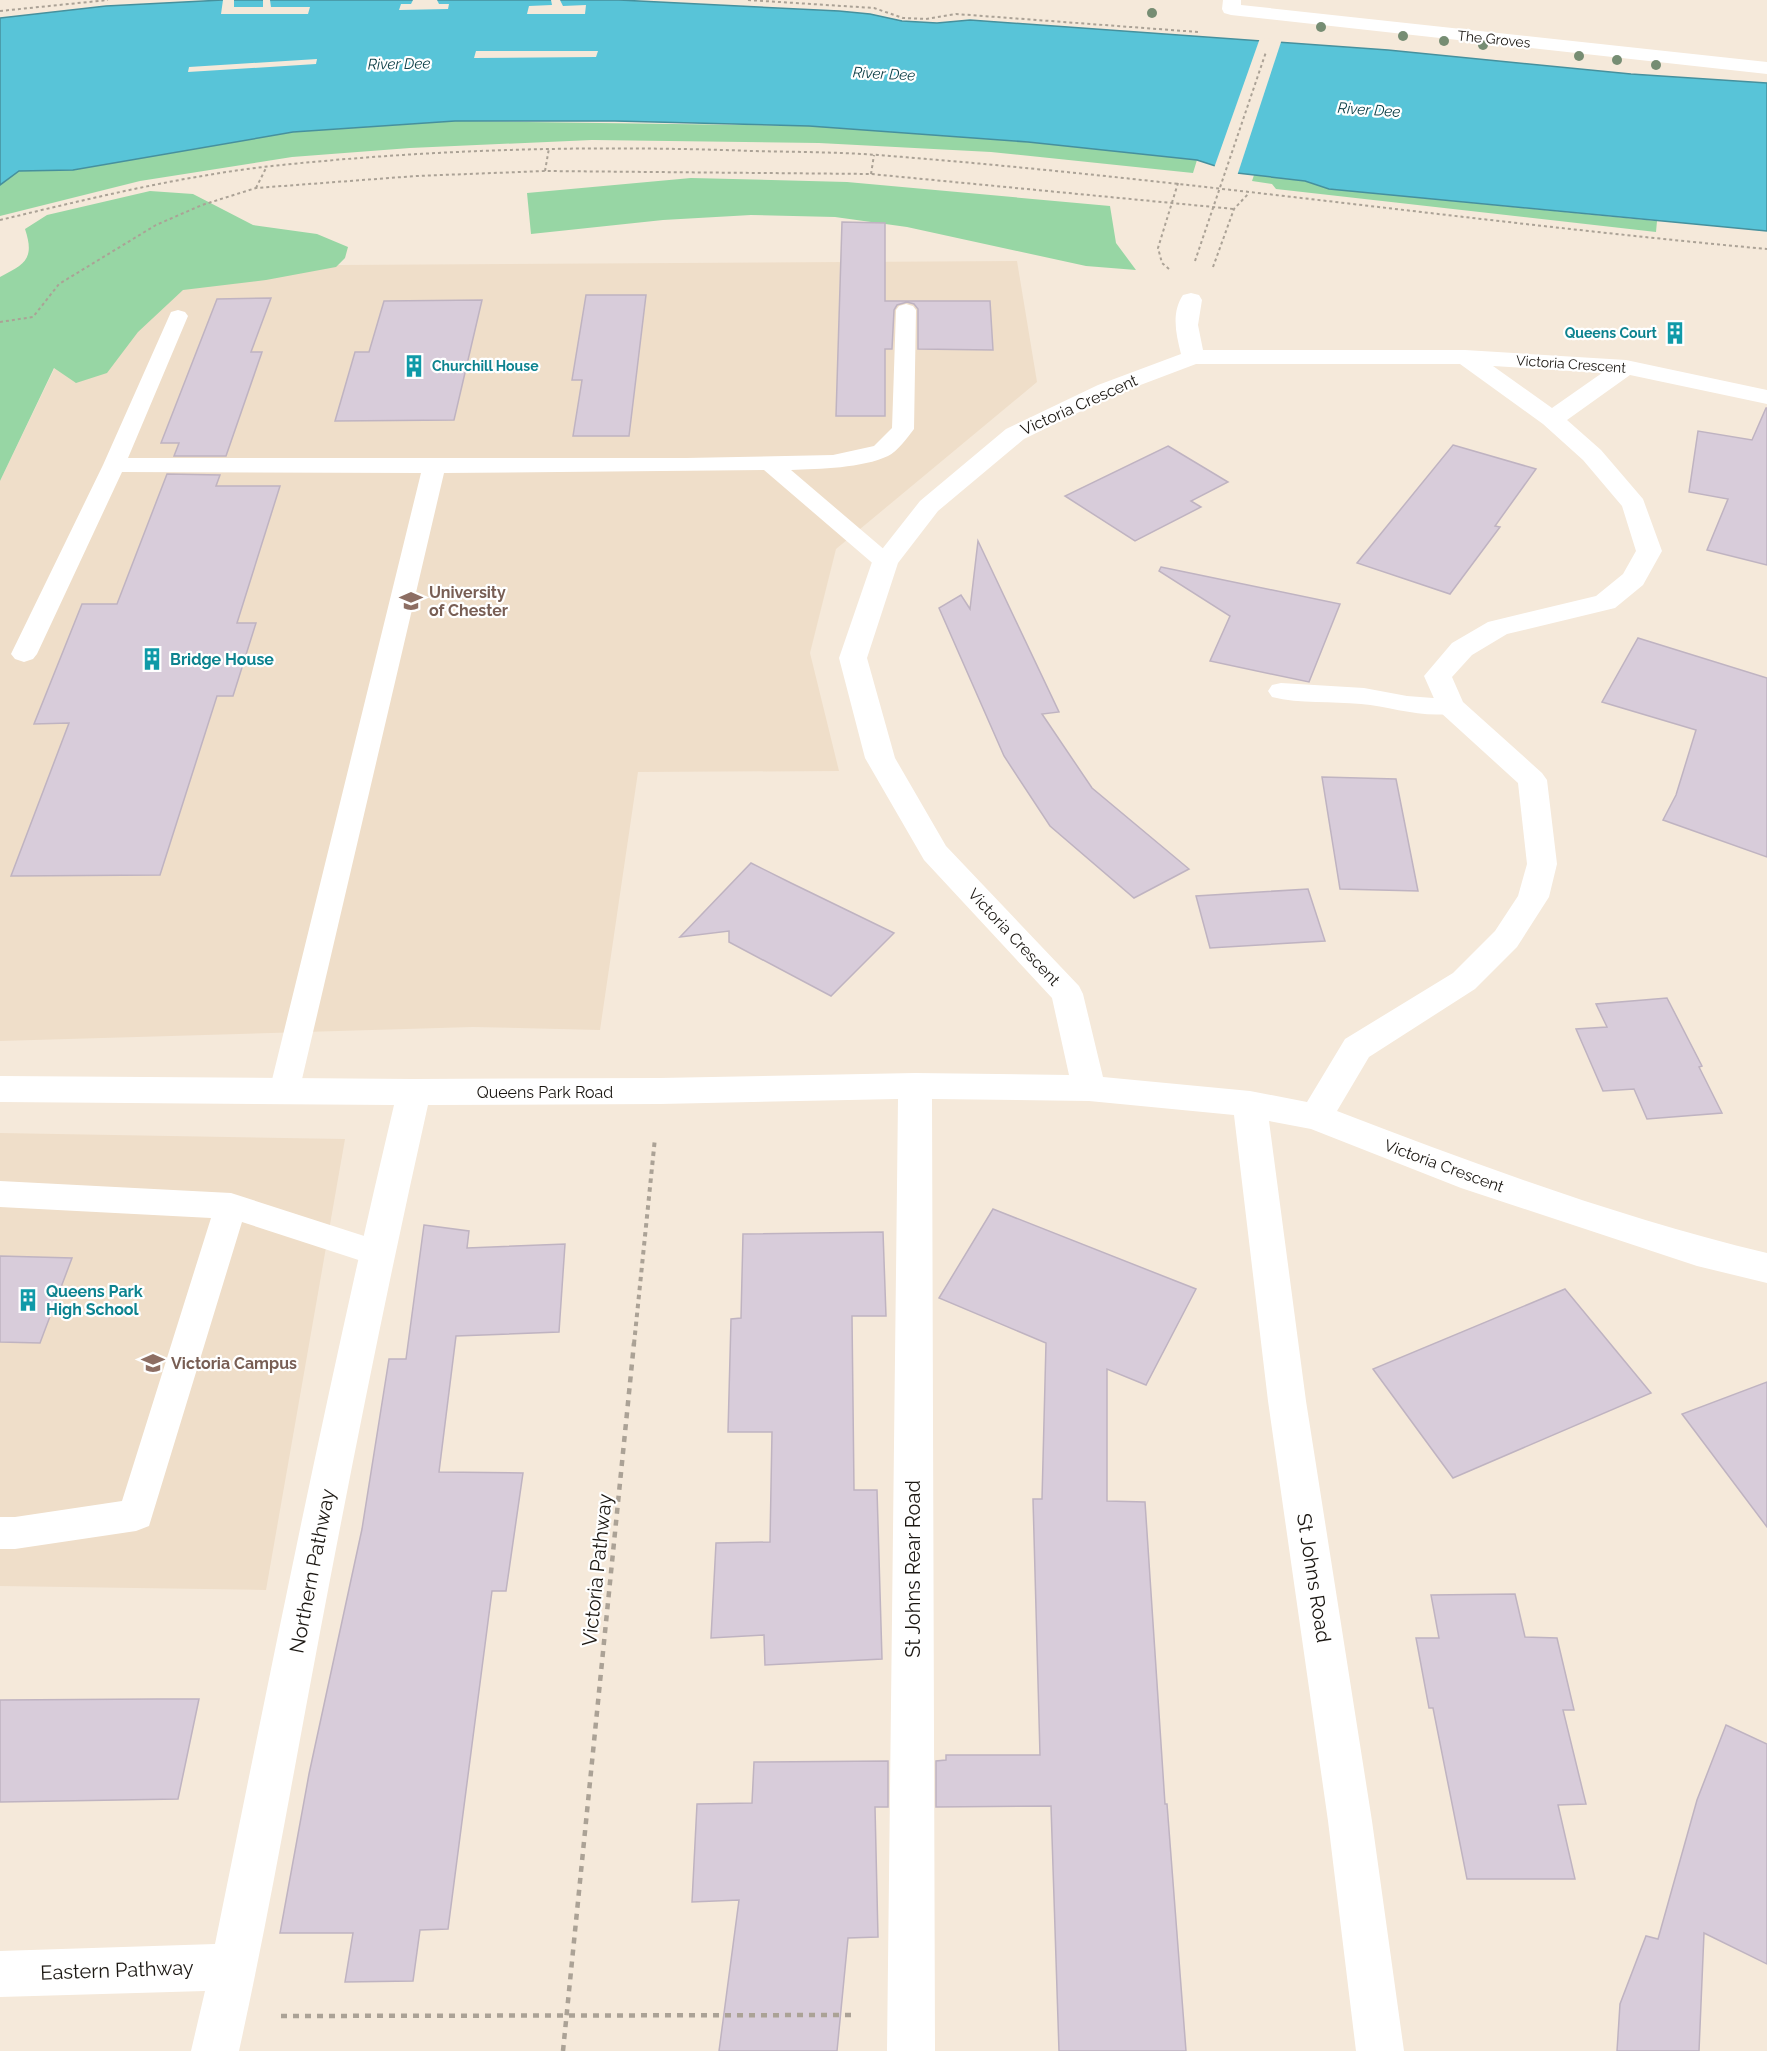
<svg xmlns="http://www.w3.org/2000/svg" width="1767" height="2051" font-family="Raleway,sans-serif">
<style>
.built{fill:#efdec9}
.green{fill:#97d6a4}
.water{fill:#58c4d8;stroke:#46909d;stroke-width:1.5}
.pier{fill:#f5e9da}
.building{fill:#d8ccda;stroke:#bfb3c1;stroke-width:1.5}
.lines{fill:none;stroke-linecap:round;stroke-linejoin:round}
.path-far2{stroke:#aba296;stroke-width:2;stroke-dasharray:3 3;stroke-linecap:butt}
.path-far1{stroke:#aba296;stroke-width:4;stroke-dasharray:4.5 4.5;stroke-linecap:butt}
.path{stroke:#aba296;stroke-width:4.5;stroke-dasharray:6 6;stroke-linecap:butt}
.lane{fill:#fff;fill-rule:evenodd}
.street{fill:#fff;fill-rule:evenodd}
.tree{fill:#768d73}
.labels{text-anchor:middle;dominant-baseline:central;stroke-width:4.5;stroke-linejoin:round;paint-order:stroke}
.far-street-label{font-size:14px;fill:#1b1712;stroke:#fff}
.far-culture-label{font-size:14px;font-weight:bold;fill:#0d838f;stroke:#fff;text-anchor:end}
.far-water-label{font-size:15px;font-style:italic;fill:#0f4149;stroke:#fff}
.street-label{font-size:16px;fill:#1b1712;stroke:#fff}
.education-label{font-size:16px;font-weight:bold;fill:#785e54;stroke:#fff;text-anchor:start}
.culture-label{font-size:16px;font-weight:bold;fill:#0d838f;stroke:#fff;text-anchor:start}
.near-street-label{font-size:20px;fill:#1b1712;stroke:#fff}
</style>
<rect width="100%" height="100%" fill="#f5e9da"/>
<!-- built -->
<g class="built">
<polygon points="1017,261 1037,382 836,549 810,653 839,771 638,772 600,1030 473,1027 0,1041 0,481 57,363 182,266"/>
<polygon points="0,1133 345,1139 266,1590 0,1586"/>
</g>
<!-- green -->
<g class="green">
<polygon points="455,121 809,126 1028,142 1197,160 1193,173 991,152 819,143 592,140 410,148 292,157 140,181 0,216 0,185 19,171 73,170 293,132"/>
<polygon points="1254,175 1305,181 1330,189 1657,221 1656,232 1276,189 1272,184 1252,181"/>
<polygon points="691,178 847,182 1110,206 1116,243 1136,270 1086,266 907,227 835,217 751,215 663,220 531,234 527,193"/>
<path d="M150,191L193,194L253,225L317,234L348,247L345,258L336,267L266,280L183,290L138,332L107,373L76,383L54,368L0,481V277C25,264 35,259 25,229L47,215Z"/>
</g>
<!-- water -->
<polygon class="water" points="223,0 619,0 839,11 870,14 902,21 937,23 970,20 1388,50 1631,74 1767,83 1767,231 1329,189 1305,181 1237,173 1197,160 1028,142 809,126 615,121 455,121 293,132 73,170 19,171 0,185 0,18 106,6"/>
<!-- pier -->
<g class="pier">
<polygon points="223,0 234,0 234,7 263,7 263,0 270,0 271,7 310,7 308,14 221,14"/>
<polygon points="413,0 437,0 439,4 449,4 448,9 399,10 401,4 411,4"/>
<polygon points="551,0 560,0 563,6 586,5 585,14 527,14 529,6 552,5"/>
<polygon points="1260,38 1282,39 1237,176 1214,168"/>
<polygon points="476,51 598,51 596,57 474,58"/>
<polygon points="317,59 316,64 188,72 189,67"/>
</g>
<!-- building -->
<g class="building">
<polygon points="842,222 885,223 885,301 990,301 993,350 918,349 918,309 914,304 907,302 897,305 894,310 892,349 885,349 885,416 836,416"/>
<polygon points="586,295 646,295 629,436 573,436 582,380 572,380"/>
<polygon points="271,298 251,352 262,352 226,456 174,456 179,443 161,443 217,299"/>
<polygon points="482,300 454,420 335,421 355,352 369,352 384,301"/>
<polygon points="1766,408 1767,408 1767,565 1707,550 1728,499 1689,492 1698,431 1752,440"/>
<polygon points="1453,445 1536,469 1495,526 1500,527 1450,594 1357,563"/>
<polygon points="1168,446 1228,482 1191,501 1201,507 1135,541 1065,496"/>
<polygon points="167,474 220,475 216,486 280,486 237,623 256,623 233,696 217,696 160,875 11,876 69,723 34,724 82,604 117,604"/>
<polygon points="978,541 1059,712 1042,714 1092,788 1189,869 1134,898 1050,826 1004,756 939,608 961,595 970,609"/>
<polygon points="1161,567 1340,604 1309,682 1210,661 1230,616 1159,571"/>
<polygon points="1638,638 1767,678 1767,857 1663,820 1676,795 1696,730 1602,702"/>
<polygon points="1322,777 1396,779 1418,891 1340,889"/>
<polygon points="751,863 791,883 894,933 831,996 729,942 729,931 680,937"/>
<polygon points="1308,889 1325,941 1210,948 1196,896"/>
<polygon points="1667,998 1702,1066 1699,1067 1722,1113 1647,1119 1634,1089 1603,1091 1576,1029 1607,1027 1596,1004"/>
<polygon points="993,1209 1196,1289 1146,1385 1107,1369 1107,1501 1145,1502 1165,1804 1167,1804 1186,2051 1059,2051 1051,1806 936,1807 936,1761 946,1760 946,1755 1040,1755 1033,1499 1042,1499 1046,1343 939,1298"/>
<polygon points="424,1225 469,1231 467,1248 565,1244 559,1332 456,1336 439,1472 523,1473 506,1591 492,1591 448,1929 420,1930 413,1981 345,1982 353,1933 280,1933 309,1774 362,1529 389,1359 406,1359"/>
<polygon points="883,1232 886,1316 852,1316 854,1490 877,1490 882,1659 765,1665 764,1635 711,1638 716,1543 770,1542 772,1432 728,1432 731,1319 741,1318 743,1234"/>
<polygon points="0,1256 72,1258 40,1343 0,1342"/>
<polygon points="1565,1289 1651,1393 1453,1478 1373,1369"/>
<polygon points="1767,1382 1767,1527 1682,1414"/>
<polygon points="1515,1594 1525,1637 1557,1638 1574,1710 1563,1710 1586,1804 1558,1805 1575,1879 1467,1879 1433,1708 1429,1708 1416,1638 1439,1638 1431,1595"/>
<polygon points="157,1699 199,1699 178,1799 0,1802 0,1700"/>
<polygon points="1726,1725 1767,1744 1767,1964 1704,1933 1699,2051 1617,2051 1620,2004 1646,1936 1658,1939 1697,1800"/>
<polygon points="888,1761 888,1807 875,1807 878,1937 848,1938 837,2051 719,2051 739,1900 692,1902 697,1804 752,1803 754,1762"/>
</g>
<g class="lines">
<!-- path-far2 -->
<g class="path-far2">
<polyline points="748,0 874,8 903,18 926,19 956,14 1198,32"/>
<polyline points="0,11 108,0"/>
<polyline points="545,171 549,148"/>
<polyline points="871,174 874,155"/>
<polyline points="256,188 266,168"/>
<path d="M0,220C88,199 181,176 272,166C432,149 592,145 753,151C795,152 837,152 878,155C1176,178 1470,222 1767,249"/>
<polyline points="1195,261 1266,52"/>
<polyline points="1213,267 1234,209 1249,193"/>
<polyline points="1169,269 1162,263 1158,248 1178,183"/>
<polyline points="0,322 33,317 59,284 156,225 202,205 256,188 416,176 545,171 871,174 1234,209"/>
</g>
<!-- path-far1 -->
<polyline class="path-far1" points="634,1344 655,1138"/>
<!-- path -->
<g class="path">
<polyline points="281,2016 856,2015"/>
<polyline points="563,2051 634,1343"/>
</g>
<!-- lane -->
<g class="lane">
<path d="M906,304L913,306L916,310L914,429C908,437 897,452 888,456C863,468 819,469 791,470L893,557L897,562L893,567L885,569L877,567L764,470L444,473L299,1092L295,1100L284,1104L273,1100L269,1092L421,473L122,472L37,654L33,659L24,662L15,659L11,654L103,465L171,312L178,310L185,312L188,316L128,458H686L833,455L874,446L892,428L896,310L899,306Z"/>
<path d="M1281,683L1364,688L1407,696L1459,700L1463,706L1459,712C1427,720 1393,707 1361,704C1332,701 1300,704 1272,697L1268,691L1272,685Z"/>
<polygon points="0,1181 231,1193 389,1244 393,1253 389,1262 377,1266 242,1222 149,1526 136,1531 15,1549 0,1549 0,1517 15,1517 122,1501 211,1218 0,1207"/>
</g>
<!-- street -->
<g class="street">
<polygon points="1223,0 1241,0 1241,5 1767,62 1767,74 1231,15 1224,13 1222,9"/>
<path d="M1191,293L1199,295L1202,300L1198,325L1203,350H1465L1626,360L1767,390V404L1630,375L1567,420L1601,450L1643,499L1662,551L1643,585L1615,608L1507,634L1472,655L1452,677L1463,702L1542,773L1547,780L1557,864L1549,897L1517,947L1475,989L1369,1057L1337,1111C1478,1165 1620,1218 1767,1253V1283L1697,1266L1461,1188L1311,1129L1269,1121L1306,1401L1372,1821L1404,2051H1356L1328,1821L1268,1401L1234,1115L1089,1101L932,1099L935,2051H887L898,1099L660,1104L428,1105C389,1278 354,1453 321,1627C294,1769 270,1910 239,2051H191L205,1991L0,1997V1951L215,1944C272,1664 328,1383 394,1105L0,1102V1076L414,1079L660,1078L915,1073L1069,1075L1052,998L924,860L865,758L839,658L872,562L920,501L1006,429L1098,385L1181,354C1176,334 1171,313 1183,295ZM1196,364H1460L1543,424L1583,460L1622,506L1636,551L1623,574L1596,596L1488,622L1452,643L1424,676L1440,712L1518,783L1527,864L1518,896L1495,931L1453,973L1345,1039L1307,1102L1250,1091L1103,1077L1083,994L1079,986L946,846L895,758L867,658L898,563L938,511L1024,439L1114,395ZM1493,366L1602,373L1552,408Z"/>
</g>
</g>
<!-- trees -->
<g class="tree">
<circle cx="1152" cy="13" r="5"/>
<circle cx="1321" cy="27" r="5"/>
<circle cx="1403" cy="36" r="5"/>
<circle cx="1444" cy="41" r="5"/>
<circle cx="1483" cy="45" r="5"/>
<circle cx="1579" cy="56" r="5"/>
<circle cx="1617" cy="60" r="5"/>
<circle cx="1656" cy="65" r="5"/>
</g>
<!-- icons -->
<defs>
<g id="building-bare" transform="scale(1.8)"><path d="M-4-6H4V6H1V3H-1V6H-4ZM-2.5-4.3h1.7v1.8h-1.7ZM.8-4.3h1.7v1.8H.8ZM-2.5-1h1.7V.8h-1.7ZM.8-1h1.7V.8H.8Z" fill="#0f9aa8" stroke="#fff" stroke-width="2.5" paint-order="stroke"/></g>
<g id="university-bare" transform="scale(1.8)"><path d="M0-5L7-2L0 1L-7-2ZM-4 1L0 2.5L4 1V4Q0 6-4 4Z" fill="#8d6e63" stroke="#fff" stroke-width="2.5" paint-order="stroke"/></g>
<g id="school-bare" transform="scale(1.8)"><path d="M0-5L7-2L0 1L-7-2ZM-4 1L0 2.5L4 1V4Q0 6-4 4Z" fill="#8d6e63" stroke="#fff" stroke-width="2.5" paint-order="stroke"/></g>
</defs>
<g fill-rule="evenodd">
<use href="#building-bare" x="1675" y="333"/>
<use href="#building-bare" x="414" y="366"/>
<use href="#university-bare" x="411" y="601"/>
<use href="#building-bare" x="152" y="659"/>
<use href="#building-bare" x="28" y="1300"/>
<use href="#school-bare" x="153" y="1363"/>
</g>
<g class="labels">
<!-- far-street labels -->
<g class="far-street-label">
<text transform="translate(1494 39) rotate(6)">The Groves</text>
<text transform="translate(1571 364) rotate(4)">Victoria Crescent</text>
</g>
<!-- far-culture labels -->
<g class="far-culture-label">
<text x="1657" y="333">Queens Court</text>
<text x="432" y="366" text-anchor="start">Churchill House</text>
</g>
<!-- far-water labels -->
<g class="far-water-label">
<text transform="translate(399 64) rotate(-1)">River Dee</text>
<text transform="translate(884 74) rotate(3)">River Dee</text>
<text transform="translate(1369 110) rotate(4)">River Dee</text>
</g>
<!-- street labels -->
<g class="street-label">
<text transform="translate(1079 405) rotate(-24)">Victoria Crescent</text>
<text transform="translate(1014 937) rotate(47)">Victoria Crescent</text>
<text x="545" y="1092">Queens Park Road</text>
<text transform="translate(1444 1166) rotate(20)">Victoria Crescent</text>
</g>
<!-- education labels -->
<g class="education-label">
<text x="429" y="592">University<tspan x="429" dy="18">of Chester</tspan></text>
<text x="171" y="1363">Victoria Campus</text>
</g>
<!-- culture labels -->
<g class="culture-label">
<text x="170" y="659">Bridge House</text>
<text x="46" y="1291">Queens Park<tspan x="46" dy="18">High School</tspan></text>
</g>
<!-- near-street labels -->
<g class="near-street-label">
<text transform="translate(913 1569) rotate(-90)">St Johns Rear Road</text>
<text transform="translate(597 1570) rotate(-84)">Victoria Pathway</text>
<text transform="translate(312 1571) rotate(-79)">Northern Pathway</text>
<text transform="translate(1314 1578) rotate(81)">St Johns Road</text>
<text transform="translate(117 1970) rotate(-2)">Eastern Pathway</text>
</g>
</g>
</svg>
